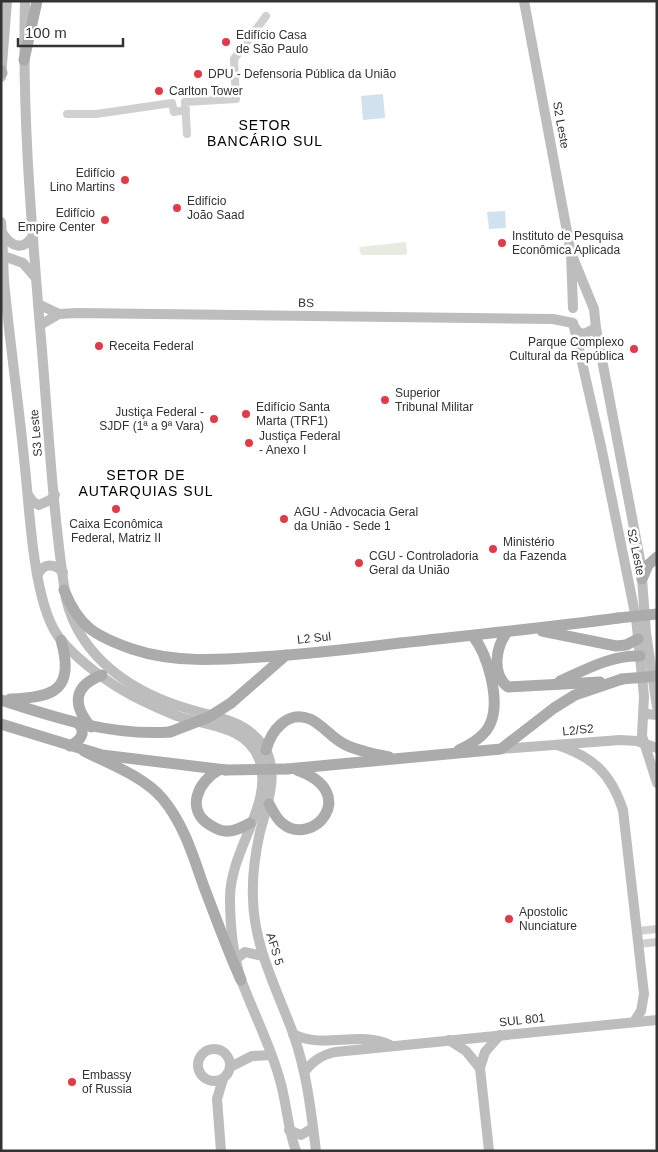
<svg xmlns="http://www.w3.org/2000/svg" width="658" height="1152" font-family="Helvetica,sans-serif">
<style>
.green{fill:#e6ecdf}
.water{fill:#cfe2ee}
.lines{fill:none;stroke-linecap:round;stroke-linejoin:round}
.street{stroke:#d0d0d0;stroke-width:8}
.secondary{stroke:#bdbdbd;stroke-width:10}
.primary{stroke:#ababab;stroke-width:11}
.primary-bridge{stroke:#ababab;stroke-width:11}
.poi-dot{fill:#e63946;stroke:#fff;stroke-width:2}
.labels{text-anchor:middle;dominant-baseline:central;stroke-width:5;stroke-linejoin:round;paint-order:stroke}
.poi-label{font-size:12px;fill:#333;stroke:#fff;text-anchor:start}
.street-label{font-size:12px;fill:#333;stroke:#fff}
.neighbourhood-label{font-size:14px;letter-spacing:1px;fill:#000;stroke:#fff}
</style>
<rect width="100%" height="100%" fill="#fff"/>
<!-- green -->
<polygon class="green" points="406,242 407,253 405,255 361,255 359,247"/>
<!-- water -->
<g class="water">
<polygon points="383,94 385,118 363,120 361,96"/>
<polygon points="505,211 506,228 489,229 487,212"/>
</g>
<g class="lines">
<!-- street -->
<g class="street">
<polyline points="67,114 96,114 172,103 174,112 186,110"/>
<polyline points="187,134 185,102 236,99 234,59 266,16"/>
<polyline points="638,931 657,929"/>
<polyline points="639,944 657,942"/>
</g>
<!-- secondary -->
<g class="secondary">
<path d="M25,1C22,111 31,218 40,327C48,417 52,509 66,599C81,660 135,694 192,710C220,718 247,721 264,747C280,772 267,806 260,832C255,854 252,876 253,899C254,948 278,991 294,1036C307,1074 311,1111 316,1151"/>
<polyline points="524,1 571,253 573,308"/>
<polyline points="1,77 7,1"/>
<path d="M1,222C3,242 3,262 4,281C10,344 19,406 25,468C30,512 33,607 61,640C80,662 108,683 133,696C147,703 162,710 177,716C206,726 246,725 259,759C275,803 230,849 230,898C230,926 233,956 242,982C254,1014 270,1045 279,1077C287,1102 287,1127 296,1151"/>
<path d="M3,234C12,247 23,251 33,236"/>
<polyline points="571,253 594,309 596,328 641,565 646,633 657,707"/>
<polyline points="1,255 23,263 35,277"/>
<polyline points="38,304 59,314"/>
<polyline points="40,325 59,314 76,313 553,319 573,323"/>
<polyline points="573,325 578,332 584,334 596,328"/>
<polyline points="574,327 601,446 636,618 644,696 642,736 657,783"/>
<polyline points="28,495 33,502 39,505 50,500 55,495"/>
<path d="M38,574C44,562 55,564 63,572"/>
<polyline points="643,717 647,714 657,715"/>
<path d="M557,745C594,757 611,774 623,810L644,994L641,1011L634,1022"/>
<polyline points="501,749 620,740 637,741 657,748"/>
<polyline points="236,959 245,952 262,956"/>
<path d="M293,1034C324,1050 359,1030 390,1045"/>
<polyline points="449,1040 466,1051 480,1068"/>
<circle cx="214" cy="1065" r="16"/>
<polyline points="230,1067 252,1056 271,1055"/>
<path d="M305,1071C314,1060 322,1055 335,1052L657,1020"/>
<polyline points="289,1130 301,1135 313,1128"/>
<polyline points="221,1151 217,1099 223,1079"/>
<polyline points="489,1151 480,1068 485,1052 500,1035"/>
</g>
<!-- primary -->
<g class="primary">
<polyline points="24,60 37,1"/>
<polyline points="1,70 2,73"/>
<polyline points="642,579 648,565 657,557"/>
<path d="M64,590C79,627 95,636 132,649C174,663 218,660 260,657C307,654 353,649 400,643C472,635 545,628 618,618"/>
<polyline points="542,631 616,646 626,645 638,639"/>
<path d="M507,632C496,647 491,674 508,687L600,682"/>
<path d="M560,681C585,670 611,655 640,656"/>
<path d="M10,699C55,698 75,689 61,640"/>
<path d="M1,700C56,718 111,736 170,732"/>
<polyline points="231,703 286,655"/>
<polyline points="1,724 102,755 226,770"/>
<path d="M91,727C72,705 73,686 102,675"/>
<path d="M70,746C79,741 87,734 79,724"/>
<path d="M266,750C271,731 287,710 310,719C323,725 332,738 344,744C358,751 373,754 389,757"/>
<path d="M459,750C471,744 486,736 491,722C500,699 488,655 473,636"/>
<path d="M84,751C109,764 143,776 162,798C184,824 193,856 204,887C216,918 227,949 241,980"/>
<polyline points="287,769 501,749 554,708 575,695 622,679"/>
<path d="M219,770C198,781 185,810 210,825C215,828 220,831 225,831C234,832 243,827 250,823"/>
<path d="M269,804C273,811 276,818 282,823C312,849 362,793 297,770"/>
</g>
<!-- primary-bridge -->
<g class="primary-bridge">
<polyline points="618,618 657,614"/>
<polyline points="622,679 657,676"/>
<polyline points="170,732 209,717 231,703"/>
<polyline points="226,770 287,769"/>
</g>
</g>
<!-- markers -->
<g class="poi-dot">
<circle cx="226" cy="42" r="5"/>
<circle cx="198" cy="74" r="5"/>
<circle cx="159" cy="91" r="5"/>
<circle cx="125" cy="180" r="5"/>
<circle cx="177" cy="208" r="5"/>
<circle cx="105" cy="220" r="5"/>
<circle cx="502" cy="243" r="5"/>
<circle cx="99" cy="346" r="5"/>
<circle cx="634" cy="349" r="5"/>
<circle cx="385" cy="400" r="5"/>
<circle cx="246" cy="414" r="5"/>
<circle cx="214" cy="419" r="5"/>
<circle cx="249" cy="443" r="5"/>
<circle cx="116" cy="509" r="5"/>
<circle cx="284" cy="519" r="5"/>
<circle cx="493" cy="549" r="5"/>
<circle cx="359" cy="563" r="5"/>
<circle cx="509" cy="919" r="5"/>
<circle cx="72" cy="1082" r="5"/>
</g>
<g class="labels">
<!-- poi labels -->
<g class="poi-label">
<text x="236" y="35">Edifício Casa<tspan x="236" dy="14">de São Paulo</tspan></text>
<text x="208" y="74">DPU - Defensoria Pública da União</text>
<text x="169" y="91">Carlton Tower</text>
<text x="115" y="173" text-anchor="end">Edifício<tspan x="115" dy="14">Lino Martins</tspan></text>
<text x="187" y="201">Edifício<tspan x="187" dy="14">João Saad</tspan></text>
<text x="95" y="213" text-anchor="end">Edifício<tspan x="95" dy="14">Empire Center</tspan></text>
<text x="512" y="236">Instituto de Pesquisa<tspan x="512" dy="14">Econômica Aplicada</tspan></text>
<text x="624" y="342" text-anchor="end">Parque Complexo<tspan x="624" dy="14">Cultural da República</tspan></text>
<text x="109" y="346">Receita Federal</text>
<text x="395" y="393">Superior<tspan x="395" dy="14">Tribunal Militar</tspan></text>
<text x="256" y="407">Edifício Santa<tspan x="256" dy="14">Marta (TRF1)</tspan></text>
<text x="204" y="412" text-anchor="end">Justiça Federal -<tspan x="204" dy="14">SJDF (1ª a 9ª Vara)</tspan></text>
<text x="259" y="436">Justiça Federal<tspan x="259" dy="14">- Anexo I</tspan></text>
<text x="294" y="512">AGU - Advocacia Geral<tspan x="294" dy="14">da União - Sede 1</tspan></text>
<text x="116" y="524" text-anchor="middle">Caixa Econômica<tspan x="116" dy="14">Federal, Matriz II</tspan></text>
<text x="503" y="542">Ministério<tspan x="503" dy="14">da Fazenda</tspan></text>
<text x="369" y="556">CGU - Controladoria<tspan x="369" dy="14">Geral da União</tspan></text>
<text x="519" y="912">Apostolic<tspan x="519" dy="14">Nunciature</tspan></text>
<text x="82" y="1075">Embassy<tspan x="82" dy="14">of Russia</tspan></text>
</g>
<!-- street labels -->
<g class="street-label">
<text transform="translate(561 125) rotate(80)">S2 Leste</text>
<text transform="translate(306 303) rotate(1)">BS</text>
<text transform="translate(36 433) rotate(-95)">S3 Leste</text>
<text transform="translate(636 552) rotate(78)">S2 Leste</text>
<text transform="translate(314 638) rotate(-6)">L2 Sul</text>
<text transform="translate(578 730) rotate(-6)">L2/S2</text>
<text transform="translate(275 949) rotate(73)">AFS 5</text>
<text transform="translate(522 1020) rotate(-6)">SUL 801</text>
</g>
<!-- neighbourhood labels -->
<g class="neighbourhood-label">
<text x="265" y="125">SETOR<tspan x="265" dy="16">BANCÁRIO SUL</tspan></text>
<text x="146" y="475">SETOR DE<tspan x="146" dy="16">AUTARQUIAS SUL</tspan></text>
</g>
</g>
<!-- border -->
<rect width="658" height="1152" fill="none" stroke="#333333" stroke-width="5"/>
<!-- scale -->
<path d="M18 38v8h105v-8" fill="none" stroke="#333333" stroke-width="2.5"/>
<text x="25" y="38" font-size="15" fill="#333333" stroke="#ffffff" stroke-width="4" paint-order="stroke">100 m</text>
</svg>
